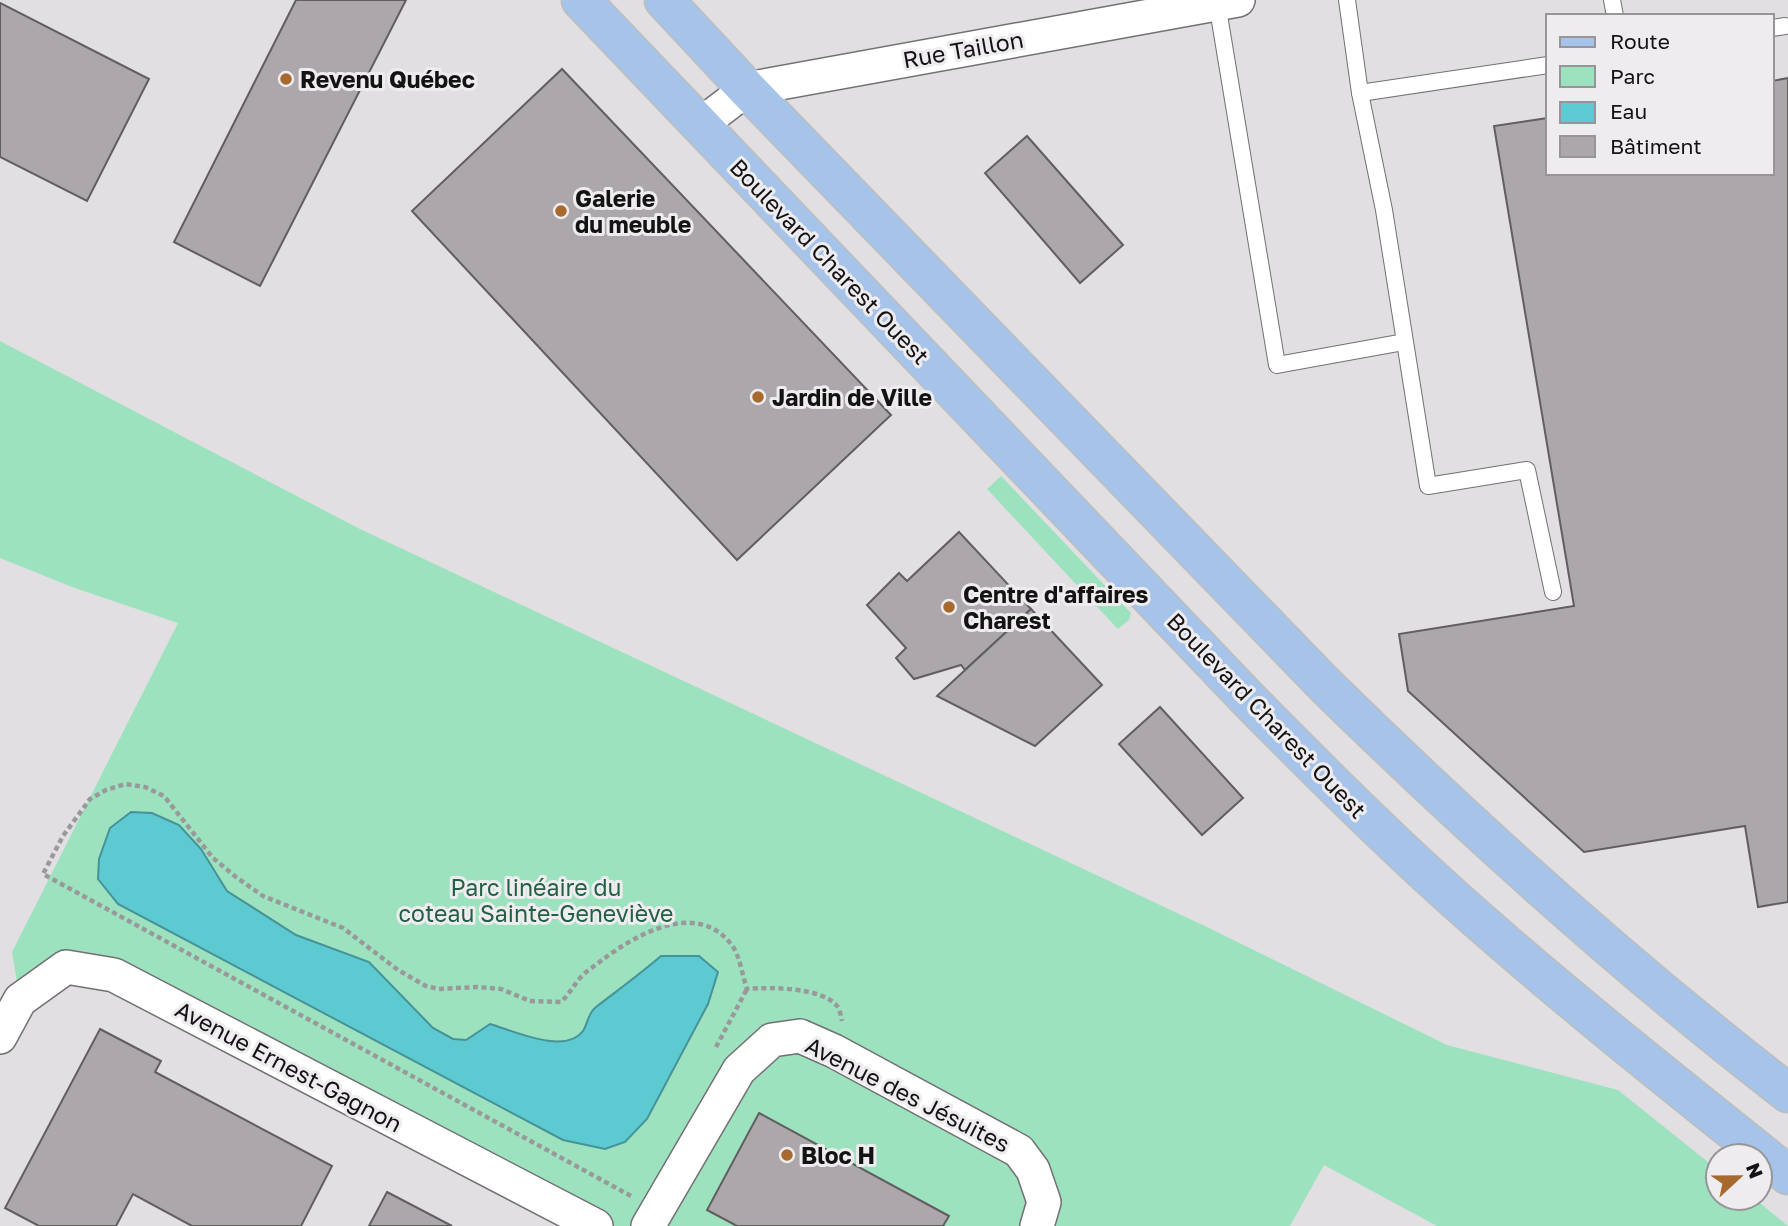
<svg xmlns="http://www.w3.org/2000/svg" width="1788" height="1226" font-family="'Golos Text',sans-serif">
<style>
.green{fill:#9de2bf}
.water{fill:#5dc9d0;stroke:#479298;stroke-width:2}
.building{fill:#aba7aa;stroke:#615e60;stroke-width:2}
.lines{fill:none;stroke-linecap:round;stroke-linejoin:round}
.lane-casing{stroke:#727073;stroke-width:18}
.street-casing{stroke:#727073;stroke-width:36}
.primary-casing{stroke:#bdbdbd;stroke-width:41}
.path{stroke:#99989a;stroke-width:4.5;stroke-dasharray:5 3.5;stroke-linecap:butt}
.lane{stroke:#fff;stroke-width:16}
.street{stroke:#fff;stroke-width:33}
.primary{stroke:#a6c4e9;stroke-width:38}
.poi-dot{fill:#a7692e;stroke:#efecef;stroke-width:2.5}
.labels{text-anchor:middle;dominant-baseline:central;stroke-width:6;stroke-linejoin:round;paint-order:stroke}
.street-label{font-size:23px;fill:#141314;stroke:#efecef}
.poi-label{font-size:23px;font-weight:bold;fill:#141314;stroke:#efecef;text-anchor:start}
.park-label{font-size:23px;fill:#225f44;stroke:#efecef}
</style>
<rect width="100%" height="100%" fill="#e1dfe2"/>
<!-- green -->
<g class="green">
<polygon points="0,341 358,528 1209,928 1447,1045 1618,1090 1718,1170 1718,1198 1754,1198 1788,1226 1437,1226 1324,1165 1290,1226 596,1226 66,967 20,1000 12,952 178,623 72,587 0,558"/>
<polygon points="1001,476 1131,613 1129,620 1118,629 1115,626 987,489"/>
</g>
<!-- water -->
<path class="water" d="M131,812L152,813L179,825L201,849L227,891L296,935L369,962L433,1028L453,1039L466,1040L490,1024C514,1031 565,1055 583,1031C588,1023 588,1013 596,1007C618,990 640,974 661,956H699L718,972L708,1004L647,1119L625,1142L605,1149L563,1140L118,904L98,879L99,859L110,828Z"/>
<!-- building -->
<g class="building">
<polygon points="296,0 406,0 260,286 174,242"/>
<polygon points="0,3 149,79 87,201 0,157"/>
<polygon points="562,69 891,415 737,560 412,211"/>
<polygon points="1788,78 1788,902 1758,907 1745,826 1584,852 1408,691 1399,634 1574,606 1494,126 1548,118 1548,173 1772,173 1772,81"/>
<polygon points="1027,136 1123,245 1080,283 985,173"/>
<polygon points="959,532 1031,609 965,670 961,665 914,679 896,658 906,648 867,605 899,573 907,581"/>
<polygon points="1031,609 1102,685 1035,746 937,696"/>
<polygon points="1160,707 1243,798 1202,835 1119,744"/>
<polygon points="100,1029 161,1061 155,1072 332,1166 301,1226 192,1226 133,1194 116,1226 39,1226 5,1208"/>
<polygon points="759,1113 949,1216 943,1226 737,1226 707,1210"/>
<polygon points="387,1192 452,1226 369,1226"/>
</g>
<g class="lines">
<!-- lane casing -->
<g class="lane-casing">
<g id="lane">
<polyline points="1347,0 1360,93 1384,210 1428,486 1527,470 1553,592"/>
<polyline points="1612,0 1615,16"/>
<polyline points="1217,3 1277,365 1404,342"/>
<polyline points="1772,28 1785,26"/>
<polyline points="1360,93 1548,65"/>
</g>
</g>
<!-- street casing -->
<g class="street-casing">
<g id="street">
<polyline points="700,125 747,89 1238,0"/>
<polyline points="0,1037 20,1000 66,967 114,975 596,1226"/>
<polyline points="648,1226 739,1070 772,1040 800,1036 834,1051 1019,1151 1033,1170 1044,1202 1037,1226"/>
</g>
</g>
<!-- primary casing -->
<g class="primary-casing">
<g id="primary">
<path d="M581,0L1247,698C1324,776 1402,854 1485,926C1583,1012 1686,1093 1788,1175"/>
<path d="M664,0L747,89L1325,685C1472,829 1625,967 1788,1093"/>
</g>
</g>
<!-- path -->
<g class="path">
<polyline points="716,1047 747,989"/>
<path d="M631,1196L43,874L63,836L90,799L106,790L125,784L145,787L164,796L213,858L236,877L263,896L343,928L398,970L426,986L439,989L477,987L501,989L530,1001L561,1002C570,993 574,985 581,977C586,971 595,966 602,960C637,934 696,900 731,944C740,955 742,975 747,989C769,987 822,987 837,1006C840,1009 841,1017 842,1021"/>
</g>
<!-- lane -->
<use href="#lane" class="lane"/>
<!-- street -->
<use href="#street" class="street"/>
<!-- primary -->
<use href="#primary" class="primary"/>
</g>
<!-- markers -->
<g class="poi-dot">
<circle cx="286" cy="79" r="7"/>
<circle cx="561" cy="211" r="7"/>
<circle cx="758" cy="397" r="7"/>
<circle cx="949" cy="607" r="7"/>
<circle cx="787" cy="1155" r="7"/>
</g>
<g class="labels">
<!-- street labels -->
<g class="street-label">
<text transform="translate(963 49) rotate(-10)">Rue Taillon</text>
<text transform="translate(830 261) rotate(46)">Boulevard Charest Ouest</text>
<text transform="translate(1267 715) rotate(46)">Boulevard Charest Ouest</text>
<text transform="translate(289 1066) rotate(28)">Avenue Ernest-Gagnon</text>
<text transform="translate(908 1094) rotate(27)">Avenue des Jésuites</text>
</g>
<!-- poi labels -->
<g class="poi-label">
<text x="300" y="79">Revenu Québec</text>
<text x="575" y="198">Galerie<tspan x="575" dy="26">du meuble</tspan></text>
<text x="772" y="397">Jardin de Ville</text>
<text x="963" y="594">Centre d'affaires<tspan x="963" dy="26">Charest</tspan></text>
<text x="801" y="1155">Bloc H</text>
</g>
<!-- park labels -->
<g class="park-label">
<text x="536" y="887">Parc linéaire du<tspan x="536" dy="26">coteau Sainte-Geneviève</tspan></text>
</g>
</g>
<!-- legend -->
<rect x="1546" y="14" width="228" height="161" fill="#efecef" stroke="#979597" stroke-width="2"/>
<rect x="1560" y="37" width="35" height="10" fill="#a6c4e9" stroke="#979597" stroke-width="2"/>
<text x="1610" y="49" font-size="21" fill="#141314">Route</text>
<rect x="1560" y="66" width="35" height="21" fill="#9de2bf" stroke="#979597" stroke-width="2"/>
<text x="1610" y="84" font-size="21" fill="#141314">Parc</text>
<rect x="1560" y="102" width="35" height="21" fill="#5dc9d0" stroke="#979597" stroke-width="2"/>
<text x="1610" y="119" font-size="21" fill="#141314">Eau</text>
<rect x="1560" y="136" width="35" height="21" fill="#aba7aa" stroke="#979597" stroke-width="2"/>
<text x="1610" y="154" font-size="21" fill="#141314">Bâtiment</text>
<!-- north arrow -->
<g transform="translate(1739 1177) rotate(68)"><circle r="33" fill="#efecef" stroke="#979597" stroke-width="2"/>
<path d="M0-5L12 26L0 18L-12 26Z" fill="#a7692e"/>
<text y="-10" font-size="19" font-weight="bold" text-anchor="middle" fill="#141314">N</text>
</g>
</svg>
